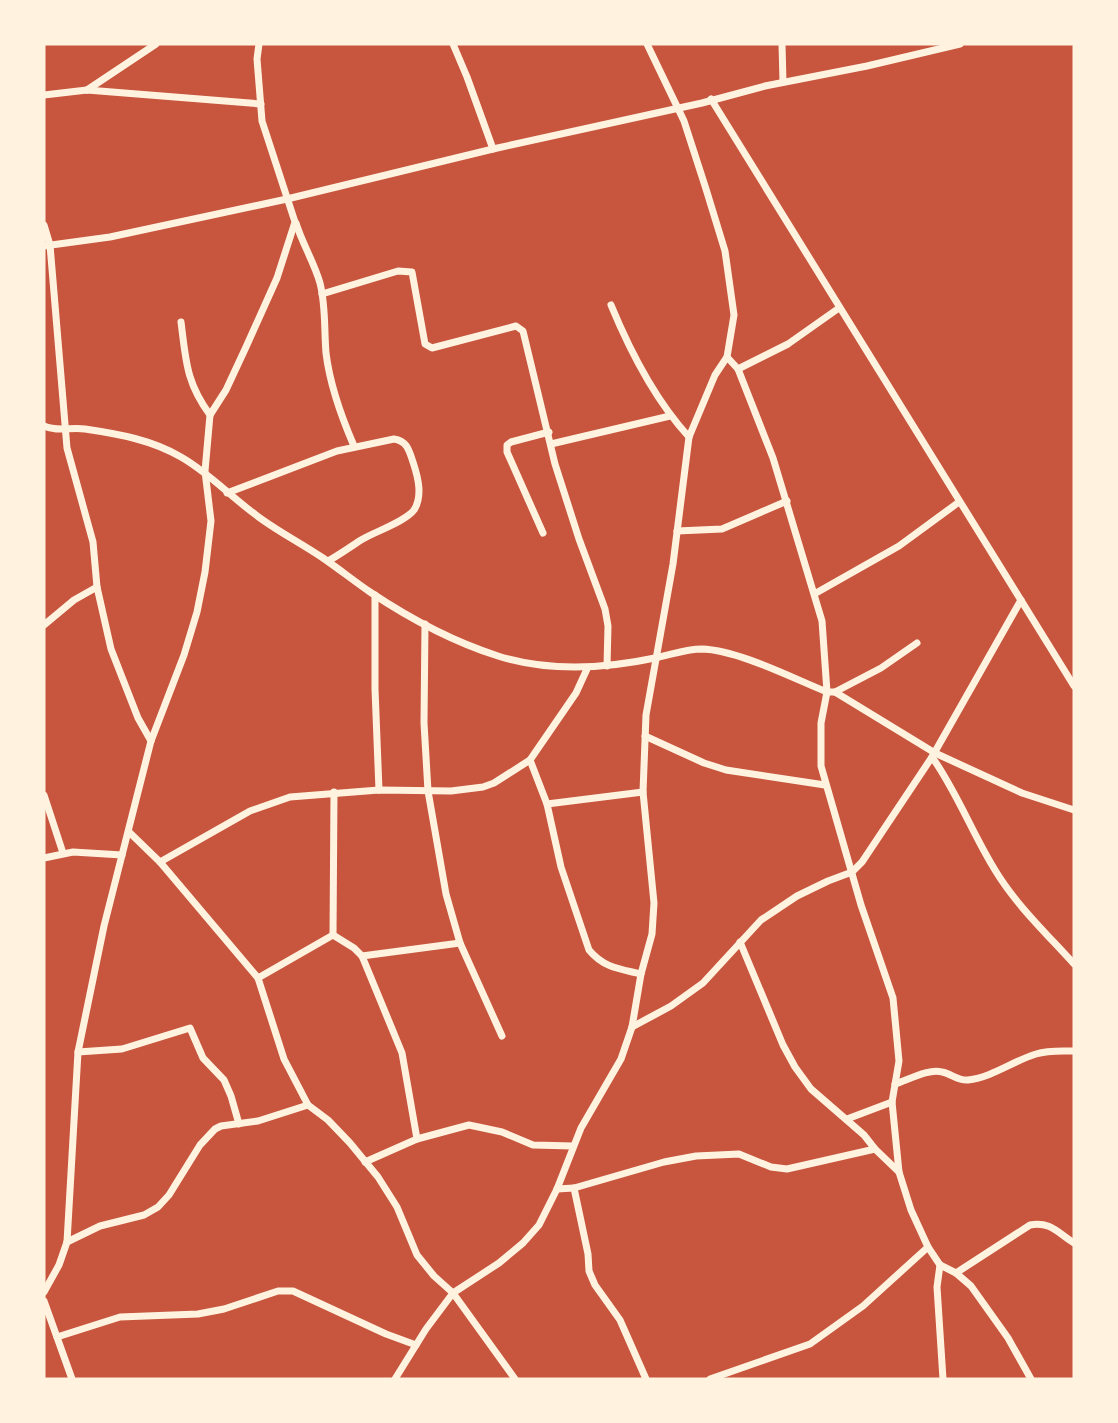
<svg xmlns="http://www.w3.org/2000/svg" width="1118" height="1423" font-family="Quicksand,sans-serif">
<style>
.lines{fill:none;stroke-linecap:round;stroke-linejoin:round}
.minor{stroke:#fff3e0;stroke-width:7}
</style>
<rect width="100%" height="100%" fill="#c8553d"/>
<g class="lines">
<!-- minor -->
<g class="minor">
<polyline points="453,44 467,77 493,149"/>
<polyline points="782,44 783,82"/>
<polyline points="87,90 156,44"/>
<polyline points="44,95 87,90 261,104"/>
<polyline points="711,99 1074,686"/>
<path d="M296,223C302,243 314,262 320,283C326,307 324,329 326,353C330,386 341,416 354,446"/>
<polyline points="44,225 50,245 67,448 93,542 97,587 111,649 138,718 151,741"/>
<polyline points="44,246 110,237 287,199 493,149 702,103 765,86 867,66 960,44"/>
<polyline points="322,294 398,271 412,272 425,344 432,348 516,326 523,331 555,464 579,539 605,609 608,626 607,666"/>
<path d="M611,305C630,351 655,400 689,437"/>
<path d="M181,322C186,361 186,382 210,415"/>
<polyline points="727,357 738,369 773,458 822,621 827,692 821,723 821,766 861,905 893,998 899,1061 892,1102 899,1172"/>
<polyline points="738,369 788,344 839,308"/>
<path d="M44,426C57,432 71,427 85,429C119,434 152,440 181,457C209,473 230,496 256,515C277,531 301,543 323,558C339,569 354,581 370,592C409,618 454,642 498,656C549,672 603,669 655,658C671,655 685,649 702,649C738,650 792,678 827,692H835L935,753L1022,793L1074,810"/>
<polyline points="551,444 670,416"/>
<path d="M227,493L337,451L394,439C407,441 409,450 413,462C418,477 423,496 414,510C405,522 374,532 361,540C350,547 339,555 328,561"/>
<polyline points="677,531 722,529 787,501"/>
<polyline points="543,533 507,452 507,445 511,442 549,432"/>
<polyline points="816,593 899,546 959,502"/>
<polyline points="375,595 375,689 379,790"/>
<path d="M1021,600L932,757C957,792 972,833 995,870C1016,905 1047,934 1074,964"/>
<polyline points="425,624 424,723 428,791 446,894 460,943 502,1036"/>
<polyline points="44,625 74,600 97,587"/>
<polyline points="835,692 881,668 917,643"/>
<polyline points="645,736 704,763 726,770 825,785"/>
<path d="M530,760L547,804L561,867L589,950C604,968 620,969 641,974"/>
<polyline points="44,795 63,853"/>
<polyline points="547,804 643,792"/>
<polyline points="129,832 160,862 258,978 284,1059 308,1105 328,1120 350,1143 378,1177 397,1207 417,1255 434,1276 453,1293 515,1379"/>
<polyline points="44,858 73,852 122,855"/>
<polyline points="160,862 250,811 290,797 379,790 451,791 483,787 494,783 530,760 576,693 587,669"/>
<polyline points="333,935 354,948 362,956 381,1002 402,1053 417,1139"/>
<polyline points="333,935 334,792"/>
<polyline points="740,942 783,1045 795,1067 811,1089 864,1135 875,1149 899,1172 911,1210 928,1247 940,1265 956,1273 971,1286 1008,1338 1031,1379"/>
<polyline points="362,956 460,943"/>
<polyline points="258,978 333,935"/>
<polyline points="632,1027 671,1006 703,983 761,920 797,896 828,881 852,872 862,862 932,757"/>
<polyline points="78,1052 122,1049 190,1028 203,1058 224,1080 231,1096 239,1124"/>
<path d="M895,1084C908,1080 929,1068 942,1072C952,1074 958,1081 968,1080C993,1077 1013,1061 1036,1054C1048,1050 1061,1051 1074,1051"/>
<polyline points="847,1119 892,1102"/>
<polyline points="365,1162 417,1139 469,1125 502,1132 533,1145 573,1146"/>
<polyline points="574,1188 588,1254 589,1271 595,1285 620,1320 646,1379"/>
<polyline points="557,1189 574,1188 664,1162 696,1156 739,1154 771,1167 787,1169 875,1149"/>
<polyline points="67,1242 100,1226 144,1215 158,1207 169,1195 200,1145 215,1129 221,1126 258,1121 308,1105"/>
<polyline points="940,1265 937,1287 943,1379"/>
<path d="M956,1273L1030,1225C1050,1221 1058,1233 1074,1243"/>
<polyline points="44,1292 59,1265 67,1242 78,1052 104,926 151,741 184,655 197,612 205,572 211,521 205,471 210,415 226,390 246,347 277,278 295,222 262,121 257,59 259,44"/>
<polyline points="44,1301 72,1379"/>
<polyline points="57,1337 120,1317 198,1314 224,1309 278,1291 293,1291 386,1334 416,1345"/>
<polyline points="395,1379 426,1329 453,1293 499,1263 523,1243 539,1225 557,1189 581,1128 621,1059 632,1027 641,974 652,934 654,903 643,792 646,715 673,564 689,437 715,375 727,357 734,315 725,251 706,189 684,121 647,44"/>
<polyline points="710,1379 810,1344 863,1306 928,1247"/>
</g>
</g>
<!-- border -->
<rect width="1118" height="1423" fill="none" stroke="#fff3e0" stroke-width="91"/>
</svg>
